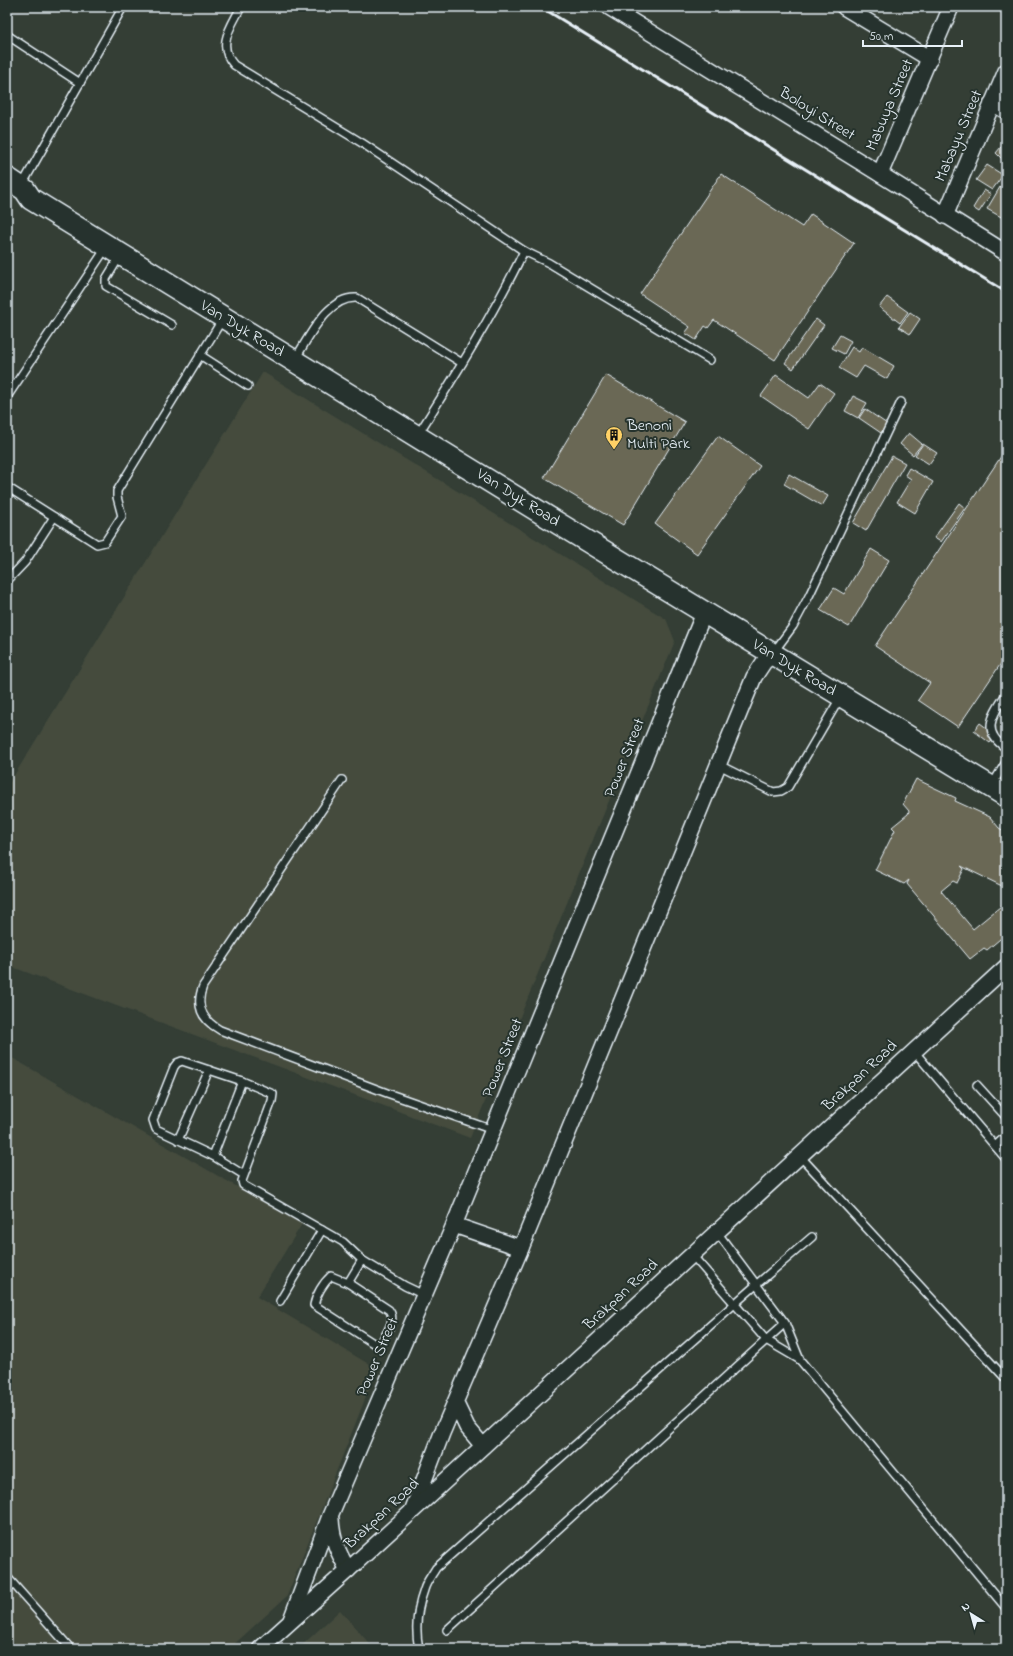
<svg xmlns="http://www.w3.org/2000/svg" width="1013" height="1656" font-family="'Indie Flower',sans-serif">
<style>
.built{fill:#444b3e}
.building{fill:#6b6854;stroke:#e8f1f8}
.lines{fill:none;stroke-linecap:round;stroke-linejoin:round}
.lane-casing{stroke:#e8f1f8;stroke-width:10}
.street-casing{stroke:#e8f1f8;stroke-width:18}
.secondary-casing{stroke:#e8f1f8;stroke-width:24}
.lane{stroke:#26332d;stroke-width:7}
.street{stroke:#26332d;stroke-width:15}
.secondary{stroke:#26332d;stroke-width:21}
.rail{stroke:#e8f1f8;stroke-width:3}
.labels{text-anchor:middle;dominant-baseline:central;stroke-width:4;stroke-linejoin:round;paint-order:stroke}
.street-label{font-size:16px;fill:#e8f1f8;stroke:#26332d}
.poi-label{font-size:16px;fill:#e8f1f8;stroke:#26332d;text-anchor:start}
</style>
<rect width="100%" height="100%" fill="#343e35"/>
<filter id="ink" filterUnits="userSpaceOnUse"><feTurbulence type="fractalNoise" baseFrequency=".025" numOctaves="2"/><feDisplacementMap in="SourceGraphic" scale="8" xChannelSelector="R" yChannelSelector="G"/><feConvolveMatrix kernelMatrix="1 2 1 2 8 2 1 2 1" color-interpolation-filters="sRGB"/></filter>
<g filter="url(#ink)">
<!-- built -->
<g class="built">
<polygon points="263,372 666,619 675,641 470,1138 7,965 7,787"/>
<polygon points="7,1055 302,1224 257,1297 377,1369 287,1596 229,1649 20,1649 7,1635"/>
<polygon points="340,1610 374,1649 298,1649"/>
</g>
<!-- building -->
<g class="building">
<polygon points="1001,147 1006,151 1006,163 996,153"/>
<polygon points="987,165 1003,175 992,190 976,180"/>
<polygon points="721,174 802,227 811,214 854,243 775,360 714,320 708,328 705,326 696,340 685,333 690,327 640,294"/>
<polygon points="1000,187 1006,191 1006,214 1003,218 987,209"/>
<polygon points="984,190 991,194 979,212 973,208"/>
<polygon points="887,297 908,312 900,323 879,307"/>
<polygon points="910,312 920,319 910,334 899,327"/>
<polygon points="816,319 824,325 793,369 785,363"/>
<polygon points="840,335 851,341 844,354 832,348"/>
<polygon points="852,347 859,352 862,347 894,366 887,379 864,366 856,378 839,368"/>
<polygon points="606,375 685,422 623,525 544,478"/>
<polygon points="776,375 809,398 820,383 834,393 809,429 761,396"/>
<polygon points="853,396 867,403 858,418 845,411"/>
<polygon points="865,409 887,424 881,433 859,418"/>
<polygon points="909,433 922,444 913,455 900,444"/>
<polygon points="718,436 760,466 697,554 655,524"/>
<polygon points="923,444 937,453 929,464 915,455"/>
<polygon points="1006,449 1006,656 958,727 918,700 930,683 875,646"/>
<polygon points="892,456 905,463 866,531 853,523"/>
<polygon points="909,468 933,482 915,513 897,502 911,479 905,475"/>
<polygon points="789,474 828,496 822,506 784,484"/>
<polygon points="959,503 965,508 941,542 934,538"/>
<polygon points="871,549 889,560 849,627 820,610 834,588 844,594"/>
<polygon points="980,723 996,735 990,743 974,731"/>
<polygon points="916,779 956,798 955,801 990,817 999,828 1006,832 1006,882 1004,887 961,866 964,869 957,883 953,881 941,891 973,929 1006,902 1006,934 987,950 984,948 970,959 907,884 909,880 904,884 875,870 895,830 892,827 908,814 909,811 903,804"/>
</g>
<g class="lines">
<!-- lane casing -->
<g class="lane-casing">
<g id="lane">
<path d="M241,7C231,27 216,45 234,65L362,143L524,251"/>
<polyline points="7,35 80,83"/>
<polyline points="22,185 123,7"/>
<polyline points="120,256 106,279 106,286 172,325"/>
<polyline points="200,355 248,386"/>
<path d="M295,359C309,338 327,296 357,298L462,363"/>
<polyline points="7,397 106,248"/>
<path d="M417,436C455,376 493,315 524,251L549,263L710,360"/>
<polyline points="7,487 97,544 105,542 122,516 117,497 117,491 222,320"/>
<polyline points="7,581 25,562 54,517"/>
<polyline points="773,653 793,626 809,596 901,402"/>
<path d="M1006,694C993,715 980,731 1006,748"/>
<polyline points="719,765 773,792 781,791 788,787 840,698"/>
<path d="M342,780L203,986C195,1006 202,1020 220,1030L387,1093L493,1130"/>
<polyline points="992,785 1006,762"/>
<polyline points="914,1051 1006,1159"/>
<polyline points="977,1085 1006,1117"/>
<polyline points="178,1140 209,1070"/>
<polyline points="995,1146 1006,1136"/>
<polyline points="213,1156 242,1081"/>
<polyline points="800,1156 1006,1379"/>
<polyline points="244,1175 213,1156 156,1129 153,1120 174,1067 177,1063 182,1061 242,1081 273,1094 272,1101 242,1181 243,1185 343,1242 362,1260 405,1286 424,1295"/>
<polyline points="717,1232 785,1323 800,1360 1006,1608"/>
<polyline points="692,1255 766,1340 800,1360"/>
<path d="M331,1276L348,1283L389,1310C397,1320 386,1333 381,1343L378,1345L373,1343L314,1305C316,1295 323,1283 331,1276Z"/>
<polyline points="348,1283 362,1260"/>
<polyline points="280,1301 322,1230"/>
<polyline points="9,1579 71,1649"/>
<polyline points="447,1630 785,1323"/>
<path d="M419,1649C415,1630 417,1609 424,1590C426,1582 432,1575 436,1568L757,1284L812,1237"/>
</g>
</g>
<!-- street casing -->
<g class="street-casing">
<g id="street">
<polyline points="609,7 880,174 1006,253"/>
<polyline points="844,7 930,59"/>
<polyline points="992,103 1006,111"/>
<polyline points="880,174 951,7"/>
<polyline points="945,216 1006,71"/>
<polyline points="454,1225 521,1248"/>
<polyline points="456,1404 467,1427 483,1446"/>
<polyline points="413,1509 442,1433 521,1248 754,677 764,662 772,655"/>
<path d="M331,1519C332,1540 338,1552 348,1570"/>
<polyline points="291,1620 330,1516 454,1225 704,613"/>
<polyline points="260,1649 348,1570 1006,967"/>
</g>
</g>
<!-- secondary casing -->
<g class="secondary-casing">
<path id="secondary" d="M7,178L25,190L31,199C355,399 680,599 1006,796"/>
</g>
<!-- lane -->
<use href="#lane" class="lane"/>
<!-- street -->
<use href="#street" class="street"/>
<!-- secondary -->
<use href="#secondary" class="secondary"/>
<!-- rail -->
<polyline class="rail" points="541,7 1006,292"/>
</g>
</g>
<!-- icons -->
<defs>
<g id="building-pin" transform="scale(0.9)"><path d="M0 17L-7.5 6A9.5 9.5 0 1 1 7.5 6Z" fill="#ffd166" stroke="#26332d"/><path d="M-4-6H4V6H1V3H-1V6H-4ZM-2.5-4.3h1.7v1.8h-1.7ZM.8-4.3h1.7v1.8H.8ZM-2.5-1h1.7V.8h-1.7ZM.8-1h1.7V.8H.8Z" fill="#111"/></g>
</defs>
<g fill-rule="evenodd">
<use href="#building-pin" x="614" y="435"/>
</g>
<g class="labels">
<!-- street labels -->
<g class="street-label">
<text transform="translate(890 105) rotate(-67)">Mabuya Street</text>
<text transform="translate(817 114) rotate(32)">Boloyi Street</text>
<text transform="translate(959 136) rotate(-67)">Mabayu Street</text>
<text transform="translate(242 329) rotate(31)">Van Dyk Road</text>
<text transform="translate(518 498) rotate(32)">Van Dyk Road</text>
<text transform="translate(794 668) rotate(31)">Van Dyk Road</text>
<text transform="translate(625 758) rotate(-68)">Power Street</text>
<text transform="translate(503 1058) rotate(-68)">Power Street</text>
<text transform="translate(860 1076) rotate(-43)">Brakpan Road</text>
<text transform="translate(621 1295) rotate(-43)">Brakpan Road</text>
<text transform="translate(378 1357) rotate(-67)">Power Street</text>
<text transform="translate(382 1514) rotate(-43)">Brakpan Road</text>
</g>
<!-- poi labels -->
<g class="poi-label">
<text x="627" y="426">Benoni<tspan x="627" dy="18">Multi Park</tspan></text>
</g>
</g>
<!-- margin -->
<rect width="1013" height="1656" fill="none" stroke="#26332d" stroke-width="24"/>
<rect x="12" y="12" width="989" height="1632" fill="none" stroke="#e8f1f8" stroke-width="1.5" filter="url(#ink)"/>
<!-- north arrow -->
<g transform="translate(971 1614) rotate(323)" stroke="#26332d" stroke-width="3" paint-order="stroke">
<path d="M0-3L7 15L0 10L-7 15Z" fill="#e8f1f8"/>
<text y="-6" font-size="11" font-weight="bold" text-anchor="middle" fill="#e8f1f8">N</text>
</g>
<!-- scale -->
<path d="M863 40v6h99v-6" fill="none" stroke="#e8f1f8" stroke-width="2"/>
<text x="869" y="40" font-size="12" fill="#e8f1f8" stroke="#26332d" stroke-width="3" paint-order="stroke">50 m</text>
</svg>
